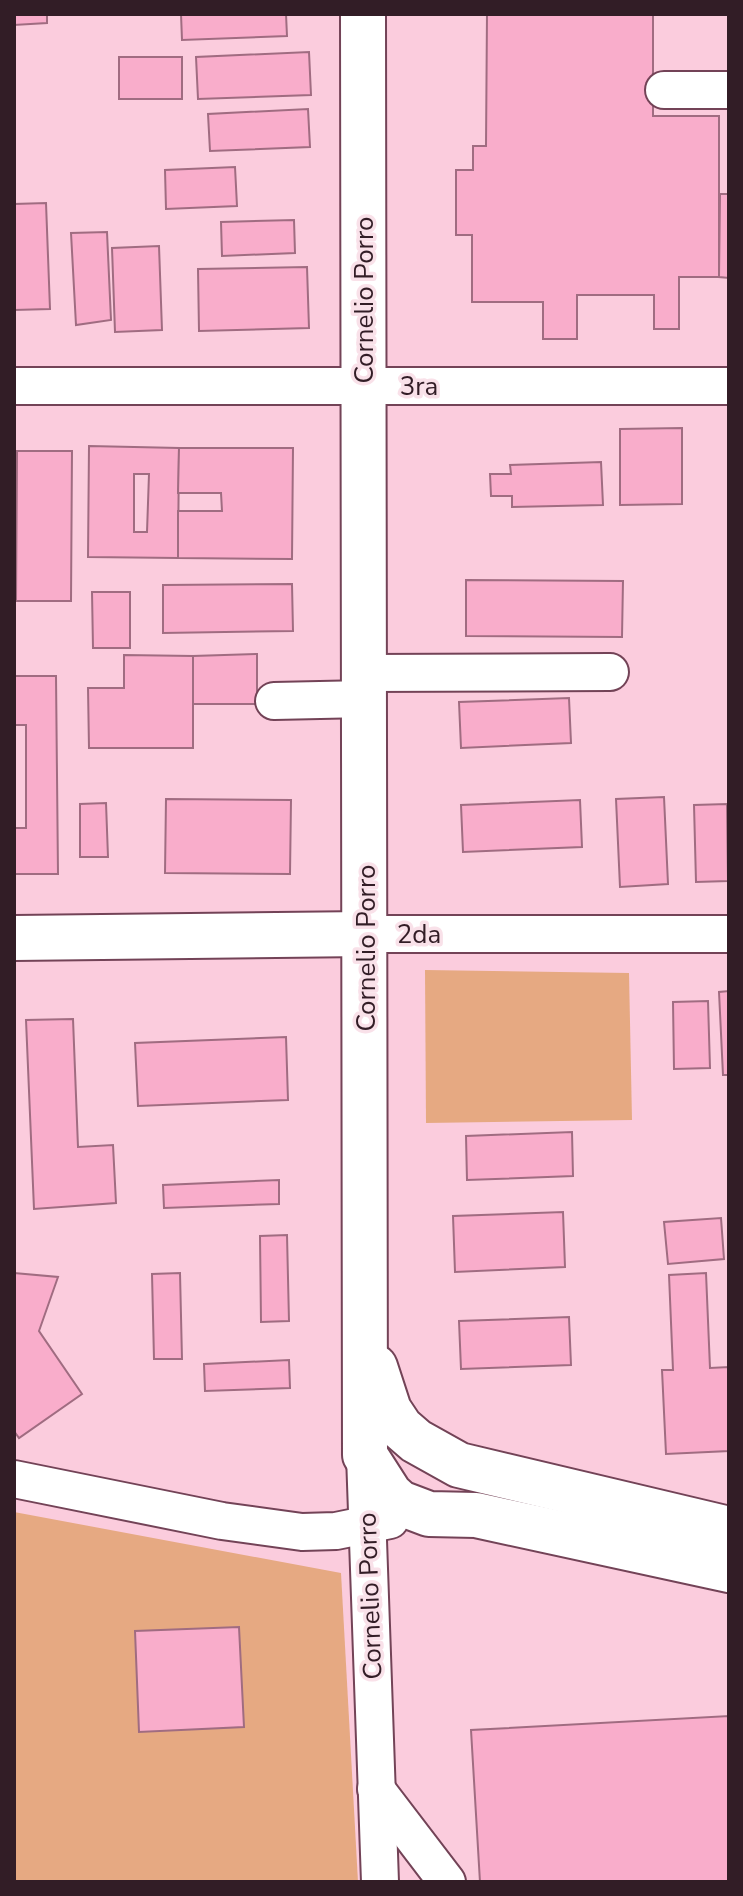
<svg xmlns="http://www.w3.org/2000/svg" width="743" height="1896" font-family="'Nunito Sans',sans-serif">
<style>
.green{fill:#e6a982}
.building{fill:#f9adcb;stroke:#a06c81;stroke-width:2;fill-rule:evenodd}
.lines{fill:none;stroke-linecap:round;stroke-linejoin:round}
.minor-casing{stroke:#734357;stroke-width:40}
.major-casing{stroke:#734357;stroke-width:48}
.minor{stroke:#fff;stroke-width:36}
.major{stroke:#fff;stroke-width:44}
.labels{text-anchor:middle;dominant-baseline:central;stroke-width:7;stroke-linejoin:round;paint-order:stroke}
.street-label{font-size:26px;fill:#321d26;stroke:#f9e1e9}
</style>
<rect width="100%" height="100%" fill="#fbccdd"/>
<!-- green -->
<g class="green">
<polygon points="425,970 629,973 632,1120 426,1123"/>
<polygon points="14,1512 341,1573 358,1882 14,1882"/>
</g>
<!-- building -->
<g class="building">
<polygon points="14,14 47,14 47,23 14,25"/>
<polygon points="181,14 286,14 287,36 182,40"/>
<polygon points="487,14 653,14 653,116 719,116 719,277 679,277 679,329 654,329 654,295 577,295 577,339 543,339 543,302 472,302 472,235 456,235 456,170 473,170 473,146 486,146"/>
<polygon points="309,52 311,95 198,99 196,57"/>
<rect x="119" y="57" width="63" height="42"/>
<polygon points="308,109 310,147 210,151 208,114"/>
<polygon points="235,167 237,206 166,209 165,170"/>
<polygon points="720,194 729,194 729,278 719,277"/>
<polygon points="46,203 50,309 14,310 14,204"/>
<polygon points="294,220 295,253 222,256 221,222"/>
<polygon points="107,232 111,320 76,325 71,233"/>
<polygon points="159,246 162,330 115,332 112,248"/>
<polygon points="307,267 309,328 199,331 198,269"/>
<polygon points="682,428 682,504 620,505 620,429"/>
<path d="M89,446L179,448L178,558L88,557ZM134,474H149L147,532H134Z"/>
<polygon points="179,448 293,448 292,559 178,558 178,511 222,511 221,493 178,493"/>
<polygon points="17,451 72,451 71,601 16,601"/>
<polygon points="601,462 603,505 512,507 512,496 491,496 490,474 511,474 510,465"/>
<polygon points="466,580 623,581 622,637 466,636"/>
<polygon points="292,584 293,631 163,633 163,585"/>
<polygon points="92,592 130,592 130,648 93,648"/>
<polygon points="257,654 257,704 193,704 193,656"/>
<polygon points="124,655 193,656 193,748 89,748 88,688 124,688"/>
<polygon points="14,676 56,676 58,874 14,874 14,828 26,828 26,725 14,725"/>
<polygon points="569,698 571,743 461,748 459,702"/>
<polygon points="664,797 668,884 620,887 616,799"/>
<polygon points="166,799 291,800 290,874 165,873"/>
<polygon points="580,800 582,847 463,852 461,805"/>
<polygon points="106,803 108,857 80,857 80,804"/>
<polygon points="727,804 728,881 696,882 694,805"/>
<polygon points="729,991 729,1075 723,1075 719,992"/>
<polygon points="708,1001 710,1068 674,1069 673,1002"/>
<polygon points="73,1019 78,1147 113,1145 116,1203 34,1209 26,1020"/>
<polygon points="286,1037 288,1100 138,1106 135,1043"/>
<polygon points="572,1132 573,1176 467,1180 466,1136"/>
<polygon points="279,1180 279,1204 164,1208 163,1185"/>
<polygon points="563,1212 565,1267 455,1272 453,1216"/>
<polygon points="721,1218 724,1259 668,1264 664,1222"/>
<polygon points="287,1235 289,1321 261,1322 260,1236"/>
<polygon points="14,1273 58,1277 39,1331 82,1394 19,1438 14,1431"/>
<polygon points="180,1273 182,1359 154,1359 152,1274"/>
<polygon points="706,1273 710,1368 729,1367 729,1451 666,1454 662,1370 673,1370 669,1275"/>
<polygon points="569,1317 571,1365 461,1369 459,1321"/>
<polygon points="289,1360 290,1388 205,1391 204,1364"/>
<polygon points="239,1627 244,1727 139,1732 135,1631"/>
<polygon points="729,1716 729,1882 480,1882 471,1730"/>
</g>
<g class="lines">
<!-- minor casing -->
<g class="minor-casing">
<g id="minor">
<polyline points="664,90 729,90"/>
<polyline points="14,386 729,386"/>
<polyline points="366,673 610,672"/>
<polyline points="274,701 366,699"/>
<polyline points="366,934 729,934"/>
<polyline points="365,1455 380,1882"/>
<polyline points="14,1479 222,1521 302,1532 336,1531 390,1520"/>
<polyline points="376,1789 447,1882"/>
</g>
</g>
<!-- major casing -->
<g class="major-casing">
<g id="major">
<polyline points="363,14 365,1455 390,1494 400,1503 429,1514 476,1515 729,1570"/>
<polyline points="14,938 366,934"/>
<polyline points="375,1367 389,1410 401,1428 416,1441 459,1465 729,1529"/>
</g>
</g>
<!-- minor -->
<use href="#minor" class="minor"/>
<!-- major -->
<use href="#major" class="major"/>
</g>
<g class="labels">
<!-- street labels -->
<g class="street-label">
<text transform="translate(364 300) rotate(-90)">Cornelio Porro</text>
<text x="419" y="386">3ra</text>
<text x="419" y="934">2da</text>
<text transform="translate(366 948) rotate(-90)">Cornelio Porro</text>
<text transform="translate(370 1596) rotate(-92)">Cornelio Porro</text>
</g>
</g>
<!-- border -->
<rect width="743" height="1896" fill="none" stroke="#321d26" stroke-width="32"/>
</svg>
